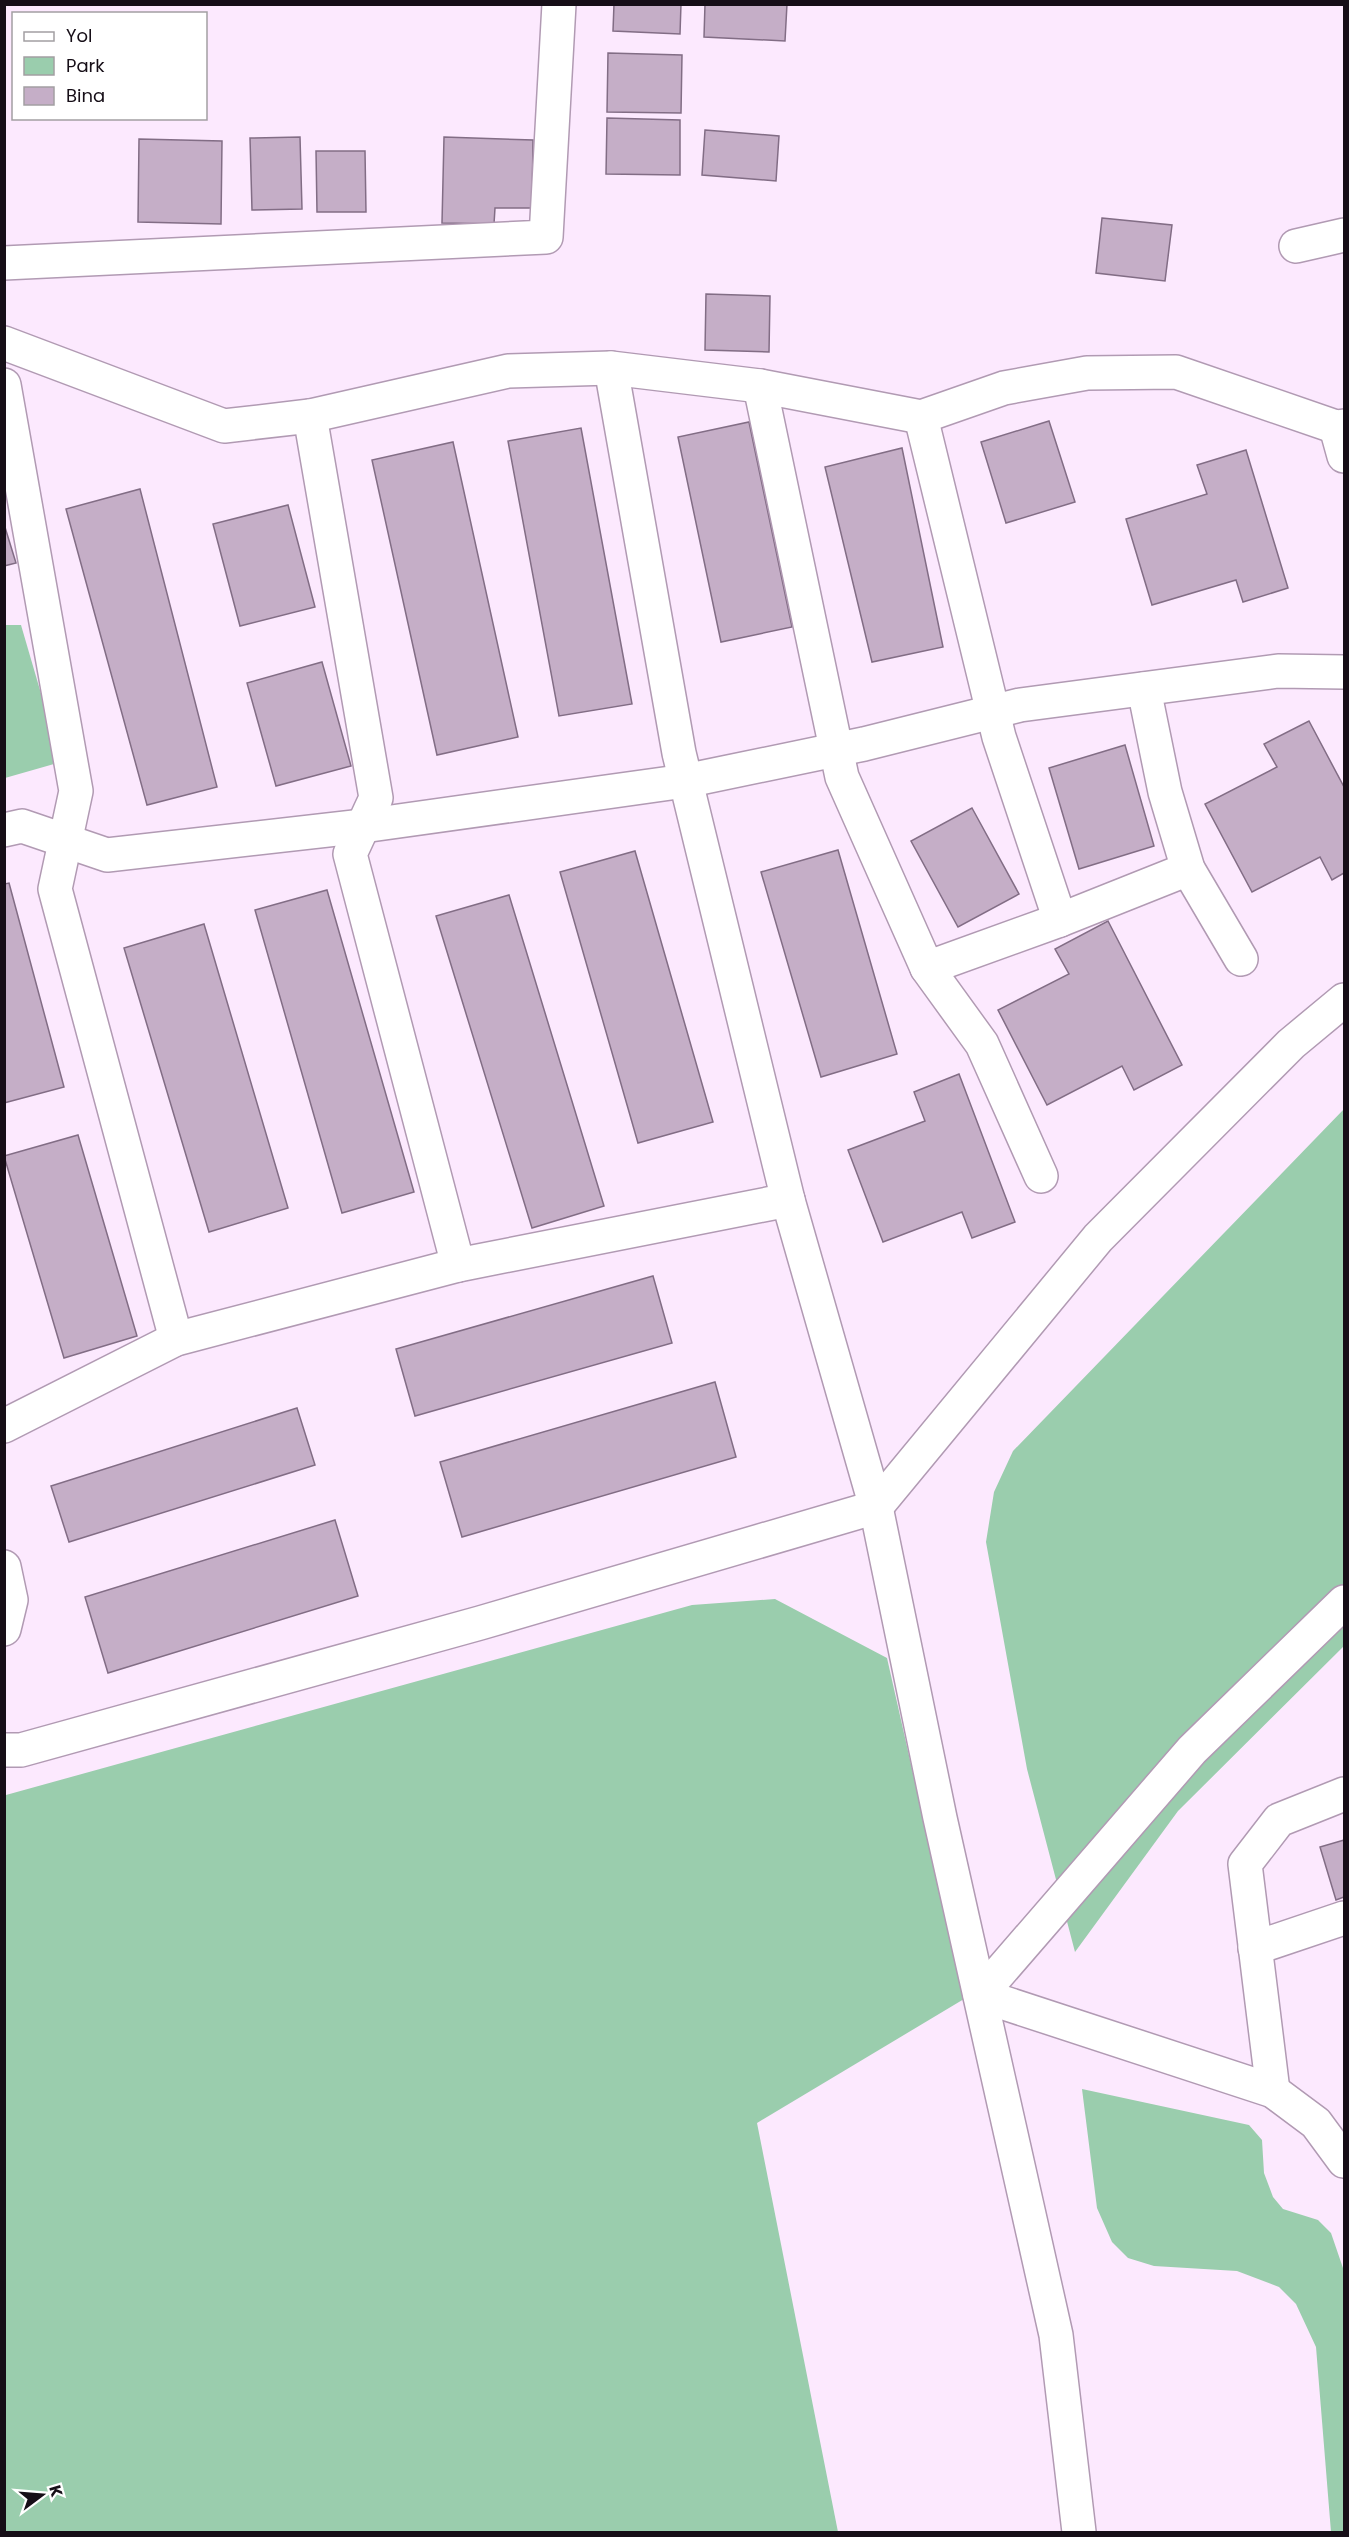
<svg xmlns="http://www.w3.org/2000/svg" width="1349" height="2537" font-family="Poppins,sans-serif">
<style>
.green{fill:#9acdad}
.building{fill:#c5aec7;stroke:#826d85;stroke-width:1.5}
.lines{fill:none;stroke-linecap:round;stroke-linejoin:round}
.minor-casing{stroke:#b19ab3;stroke-width:36}
.minor{stroke:#fff;stroke-width:33}
</style>
<rect width="100%" height="100%" fill="#fce9fe"/>
<!-- green -->
<g class="green">
<polygon points="5,625 21,625 61,762 5,778"/>
<polygon points="1344,1109 1344,1646 1178,1811 1075,1952 1027,1769 986,1542 994,1492 1013,1451"/>
<polygon points="775,1599 887,1658 964,1999 757,2123 838,2532 5,2532 6,1795 692,1605"/>
<polygon points="1082,2089 1249,2125 1262,2140 1264,2173 1273,2197 1283,2209 1318,2220 1331,2233 1344,2271 1344,2532 1331,2532 1316,2347 1296,2304 1279,2287 1237,2271 1154,2266 1128,2258 1112,2242 1097,2208"/>
</g>
<!-- building -->
<g class="building">
<polygon points="614,4 681,4 680,34 613,31"/>
<polygon points="705,4 787,4 785,41 704,37"/>
<polygon points="608,53 682,55 681,113 607,112"/>
<polygon points="607,118 680,120 680,175 606,174"/>
<polygon points="705,130 779,136 776,181 702,175"/>
<polygon points="300,137 302,209 252,210 250,138"/>
<polygon points="444,137 533,140 532,208 495,208 494,224 442,223"/>
<polygon points="139,139 222,141 221,224 138,222"/>
<polygon points="316,151 365,151 366,212 317,212"/>
<polygon points="1102,218 1172,225 1165,281 1096,273"/>
<polygon points="706,294 770,296 769,352 705,350"/>
<polygon points="1049,421 1075,502 1006,523 981,442"/>
<polygon points="749,422 792,627 721,642 678,437"/>
<polygon points="581,428 632,704 559,716 508,441"/>
<polygon points="453,442 518,737 437,755 372,460"/>
<polygon points="902,448 943,647 872,662 825,467"/>
<polygon points="1246,450 1288,588 1243,602 1236,580 1152,605 1126,519 1207,494 1197,465"/>
<polygon points="140,489 217,787 147,805 66,509"/>
<polygon points="288,505 315,607 240,626 213,524"/>
<polygon points="4,524 16,563 4,566"/>
<polygon points="322,662 351,766 276,786 247,683"/>
<polygon points="1309,721 1344,787 1344,873 1332,880 1320,857 1252,892 1205,804 1277,767 1264,744"/>
<polygon points="1125,745 1154,846 1079,869 1049,768"/>
<polygon points="972,808 1019,894 958,927 911,841"/>
<polygon points="838,850 897,1054 821,1077 761,872"/>
<polygon points="635,851 713,1122 638,1143 560,872"/>
<polygon points="9,883 64,1087 4,1103 4,884"/>
<polygon points="327,890 414,1192 342,1213 255,910"/>
<polygon points="509,895 604,1206 532,1228 436,916"/>
<polygon points="1108,921 1182,1065 1134,1090 1122,1066 1047,1105 998,1010 1069,974 1055,949"/>
<polygon points="204,924 288,1208 209,1232 124,948"/>
<polygon points="959,1074 1015,1222 972,1238 962,1212 883,1242 848,1150 925,1121 914,1092"/>
<polygon points="78,1135 137,1336 64,1358 4,1156"/>
<polygon points="653,1276 672,1343 415,1416 396,1349"/>
<polygon points="715,1382 736,1457 462,1537 440,1462"/>
<polygon points="297,1408 315,1465 69,1542 51,1486"/>
<polygon points="335,1520 358,1596 108,1673 85,1597"/>
<polygon points="1344,1840 1344,1897 1336,1900 1320,1847"/>
</g>
<g class="lines">
<!-- minor casing -->
<g class="minor-casing">
<g id="minor">
<polyline points="1296,246 1344,235"/>
<polyline points="4,263 546,237 559,4"/>
<polyline points="4,343 224,426 310,416 508,371 611,368 760,386 921,417 1004,388 1087,373 1176,372 1336,427 1344,426"/>
<polyline points="611,368 679,753 788,1200 876,1507 940,1818 1056,2335 1079,2532"/>
<polyline points="4,385 76,791 55,889 176,1339"/>
<polyline points="760,386 842,777 927,968 982,1044 1041,1176"/>
<polyline points="921,417 999,737 1060,920"/>
<polyline points="1336,427 1344,456"/>
<polyline points="1144,689 1165,792 1188,869 1241,959"/>
<polyline points="4,830 22,826 107,855 363,826 685,781 864,744 1020,705 1278,671 1344,672"/>
<polyline points="927,968 1060,920 1188,869"/>
<polyline points="458,1265 788,1200"/>
<polyline points="4,1426 176,1339 458,1265 350,854 376,798 310,416"/>
<polyline points="4,1567 11,1600 4,1629"/>
<polyline points="1344,1602 1192,1750 980,1995 1273,2091 1316,2123 1344,2161"/>
<polyline points="4,1750 21,1750 480,1623 876,1507 1098,1238 1291,1044 1344,1000"/>
<polyline points="1255,1948 1344,1918"/>
<polyline points="1273,2091 1245,1864 1279,1820 1344,1794"/>
</g>
</g>
<!-- minor -->
<use href="#minor" class="minor"/>
</g>
<!-- border -->
<rect width="1349" height="2537" fill="none" stroke="#160e17" stroke-width="12"/>
<!-- legend -->
<rect x="12" y="12" width="195" height="108" fill="#ffffff" stroke="#a29fa2" stroke-width="1.5"/>
<rect x="24" y="32" width="30" height="9" fill="#ffffff" stroke="#a29fa2" stroke-width="1.5"/>
<text x="66" y="42" font-size="18" fill="#160e17">Yol</text>
<rect x="24" y="57" width="30" height="18" fill="#9acdad" stroke="#a29fa2" stroke-width="1.5"/>
<text x="66" y="72" font-size="18" fill="#160e17">Park</text>
<rect x="24" y="87" width="30" height="18" fill="#c5aec7" stroke="#a29fa2" stroke-width="1.5"/>
<text x="66" y="102" font-size="18" fill="#160e17">Bina</text>
<!-- north arrow -->
<g transform="translate(42 2495) rotate(74)" stroke="#ffffff" stroke-width="4.5" paint-order="stroke">
<path d="M0-4.5L10 22L0 15L-10 22Z" fill="#160e17"/>
<text y="-9" font-size="16" font-weight="bold" text-anchor="middle" fill="#160e17">K</text>
</g>
</svg>
